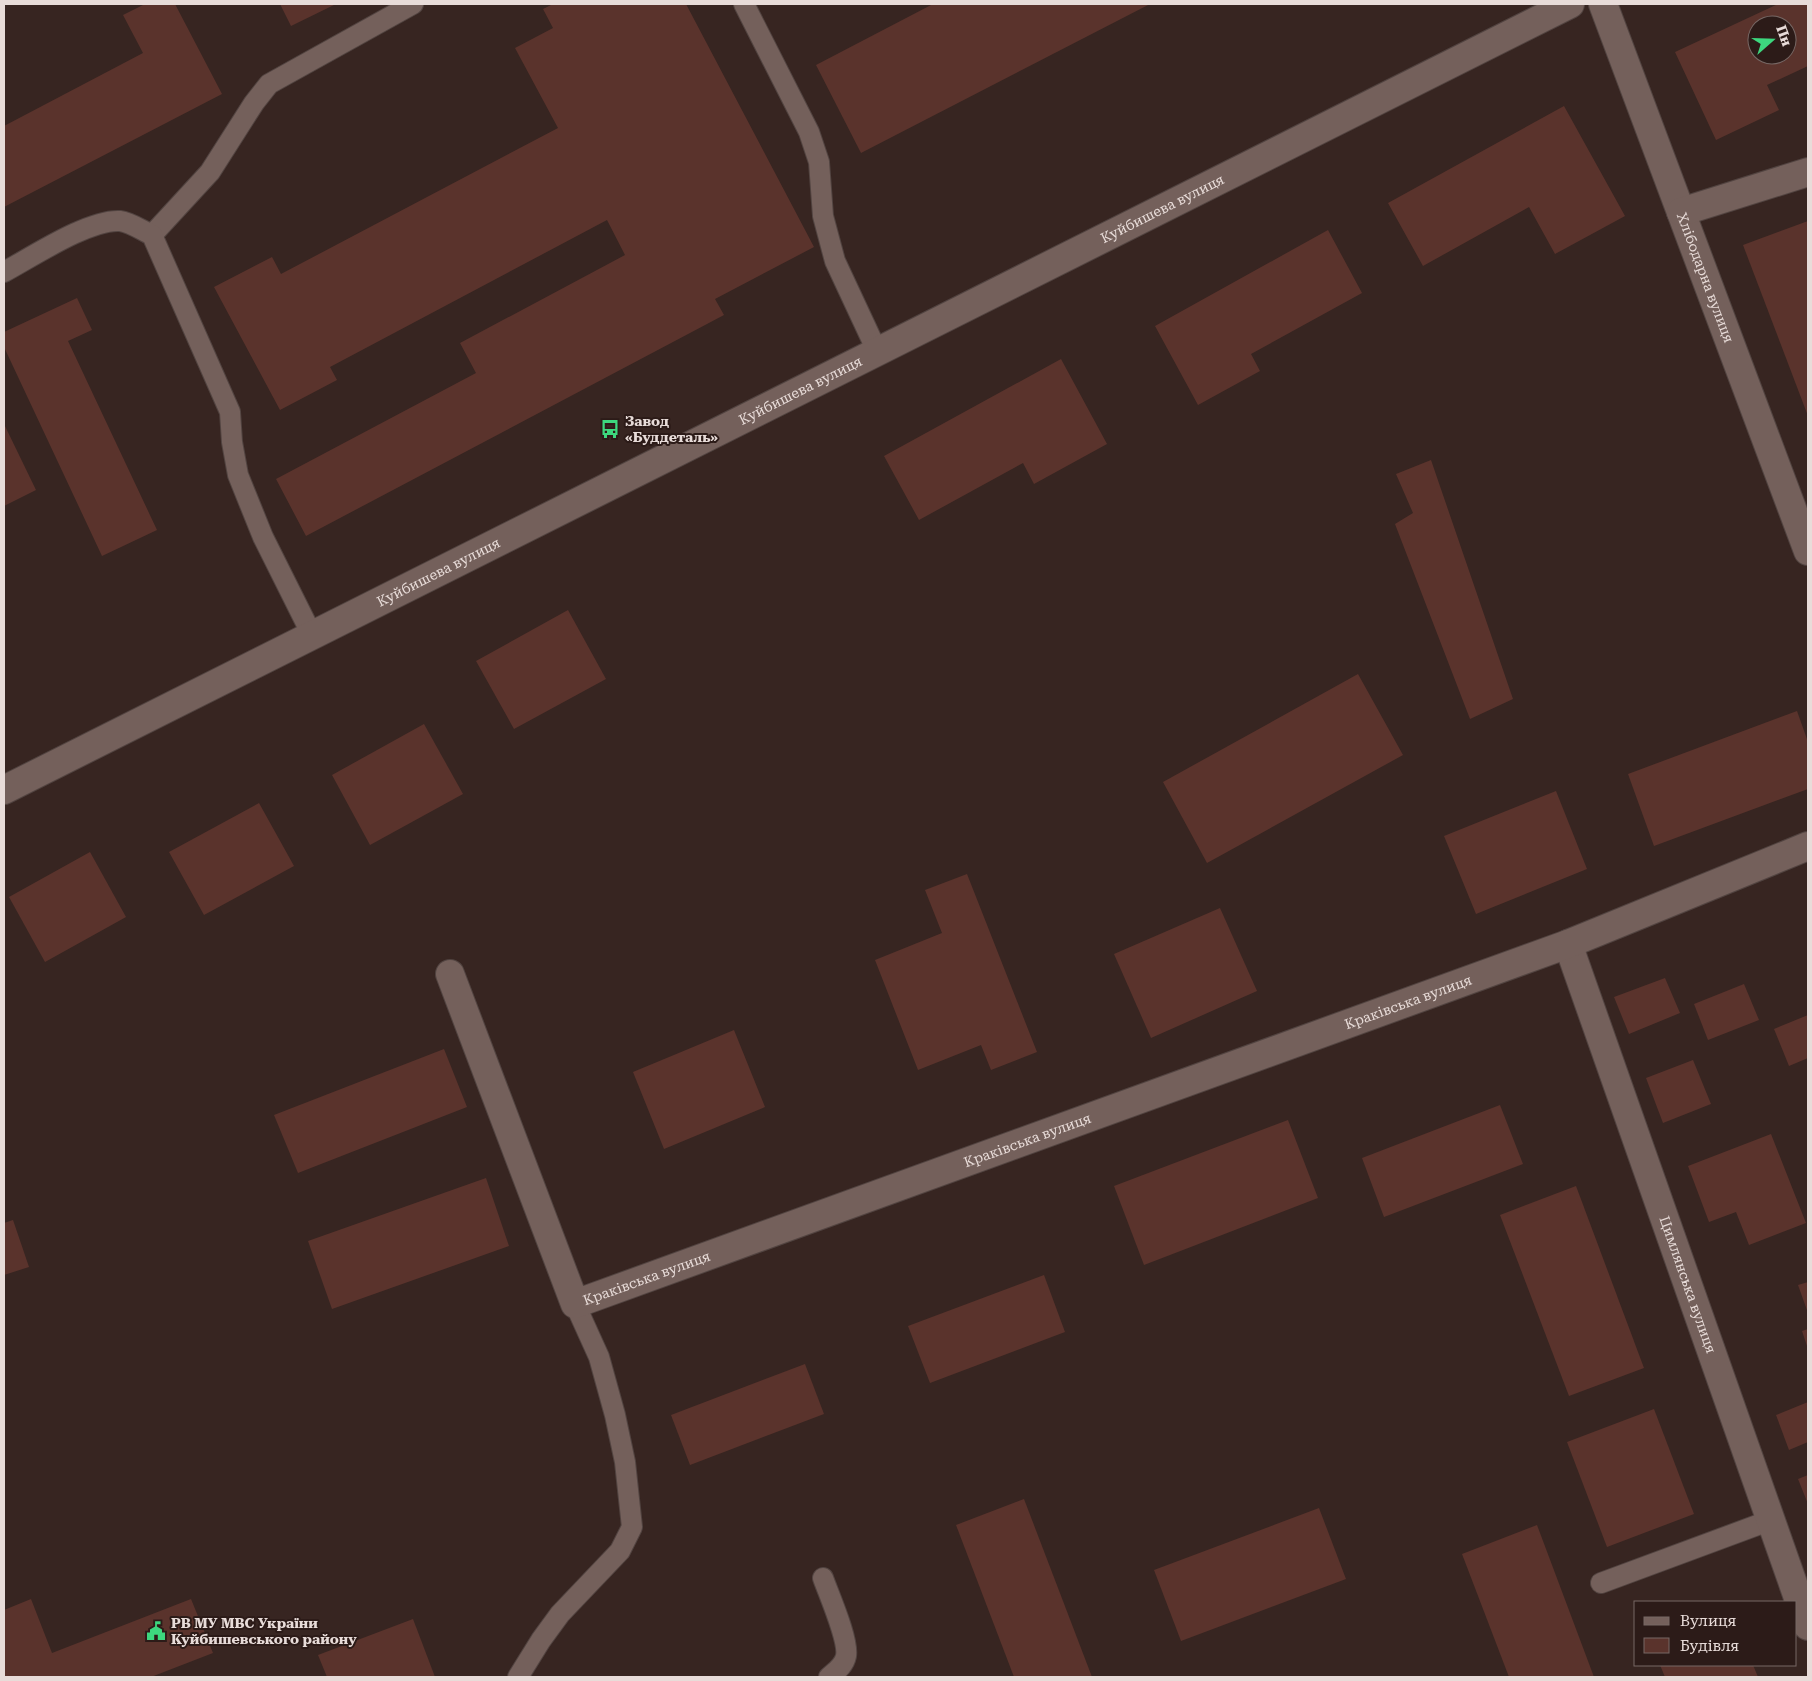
<svg xmlns="http://www.w3.org/2000/svg" width="1812" height="1681" font-family="'Roboto Serif',serif">
<style>
.building{fill:#5a332c;fill-rule:evenodd}
.lines{fill:none;stroke-linecap:round;stroke-linejoin:round}
.service-casing{stroke:#524441;stroke-width:22}
.minor-casing{stroke:#524441;stroke-width:30}
.secondary-casing{stroke:#524441;stroke-width:30}
.service{stroke:#74605b;stroke-width:20}
.minor{stroke:#74605b;stroke-width:28}
.secondary{stroke:#74605b;stroke-width:28}
.labels{text-anchor:middle;dominant-baseline:central;stroke-width:4;stroke-linejoin:round;paint-order:stroke}
.street-label{font-size:14px;fill:#e8dcd9;stroke:#2c1b18}
.poi-label{font-size:14px;font-weight:bold;fill:#e8dcd9;stroke:#2c1b18;text-anchor:start}
</style>
<rect width="100%" height="100%" fill="#372521"/>
<!-- building -->
<g class="building">
<polygon points="145,4 175,4 222,94 4,207 4,126 143,53 123,15"/>
<polygon points="280,4 336,4 291,26"/>
<polygon points="553,4 686,4 814,247 715,299 724,315 306,536 276,479 476,373 460,343 625,255 607,220 330,367 337,380 280,410 214,287 272,257 281,274 558,128 515,48 553,28 543,9"/>
<polygon points="933,4 1150,4 861,153 816,65"/>
<path d="M1778,4H1808V66L1767,85L1779,110L1716,140L1675,52ZM1757,25H1787V55H1757Z"/>
<polygon points="1564,106 1625,216 1555,254 1529,207 1423,266 1388,203"/>
<polygon points="1808,221 1808,416 1743,245"/>
<polygon points="1328,230 1362,293 1251,354 1260,371 1198,405 1155,326"/>
<polygon points="77,298 92,330 68,341 157,530 102,556 4,347 4,332"/>
<polygon points="1061,359 1107,444 1034,484 1023,463 919,520 884,456"/>
<polygon points="4,424 36,490 4,506"/>
<polygon points="1431,460 1513,699 1470,719 1395,524 1413,513 1396,474"/>
<polygon points="568,610 606,679 514,729 476,661"/>
<polygon points="1358,674 1403,755 1207,863 1163,782"/>
<polygon points="1797,711 1808,742 1808,789 1654,846 1628,774"/>
<polygon points="424,724 463,794 370,845 332,775"/>
<polygon points="1556,791 1587,869 1476,914 1444,836"/>
<polygon points="259,803 294,866 204,915 169,852"/>
<polygon points="90,852 126,917 45,962 9,897"/>
<polygon points="967,874 1037,1052 991,1070 981,1045 918,1070 875,960 942,933 925,890"/>
<polygon points="1220,908 1257,991 1151,1038 1114,954"/>
<polygon points="1665,978 1680,1013 1629,1034 1614,997"/>
<polygon points="1744,984 1759,1020 1708,1040 1694,1004"/>
<polygon points="1808,1015 1808,1058 1789,1066 1774,1029"/>
<polygon points="734,1030 765,1107 664,1149 633,1072"/>
<polygon points="444,1049 467,1107 298,1173 274,1115"/>
<polygon points="1693,1060 1711,1104 1663,1123 1646,1078"/>
<polygon points="1500,1105 1523,1164 1384,1217 1362,1158"/>
<polygon points="1288,1120 1318,1198 1144,1265 1114,1186"/>
<polygon points="1771,1134 1806,1223 1749,1245 1736,1212 1709,1222 1688,1166"/>
<polygon points="486,1178 509,1246 332,1309 308,1241"/>
<polygon points="1576,1186 1644,1368 1569,1396 1500,1215"/>
<polygon points="13,1220 29,1267 4,1275 4,1223"/>
<polygon points="1044,1275 1065,1332 930,1383 908,1326"/>
<polygon points="1808,1282 1808,1313 1798,1285"/>
<polygon points="1808,1329 1808,1349 1802,1331"/>
<polygon points="805,1364 824,1414 690,1465 671,1415"/>
<polygon points="1808,1402 1808,1442 1789,1450 1776,1415"/>
<polygon points="1654,1409 1694,1514 1607,1547 1567,1442"/>
<polygon points="1808,1475 1808,1504 1798,1479"/>
<polygon points="1024,1499 1092,1677 1014,1677 956,1525"/>
<polygon points="1319,1508 1346,1579 1181,1641 1154,1570"/>
<polygon points="1537,1525 1594,1677 1509,1677 1462,1554"/>
<polygon points="31,1599 52,1653 191,1599 213,1653 151,1677 4,1677 4,1610"/>
<polygon points="413,1619 435,1677 327,1677 318,1655"/>
<polygon points="1660,1665 1753,1665 1758,1677 1665,1677"/>
</g>
<g class="lines">
<!-- service casing -->
<g class="service-casing">
<g id="service">
<polyline points="744,4 809,132 819,162 823,216 835,261 877,351"/>
<polyline points="152,235 210,172 254,103 269,84 413,4"/>
<path d="M4,272C32,257 89,219 120,221C130,222 143,231 152,235L230,412L232,442L238,475L263,537L312,635"/>
<path d="M823,1578C829,1595 849,1640 846,1656C844,1666 836,1671 829,1677"/>
<polyline points="1601,1583 1771,1520"/>
<polyline points="518,1677 541,1640 560,1614 620,1551 632,1527 625,1462 615,1415 599,1357 575,1304"/>
</g>
</g>
<!-- minor casing -->
<g class="minor-casing">
<g id="minor">
<path id="s1" d="M1603,4L1808,551"/>
<polyline points="1681,212 1808,172"/>
<path id="s2" d="M1568,944L1808,1626"/>
<path id="s3" d="M450,974L575,1304L1568,944L1808,846"/>
</g>
</g>
<!-- secondary casing -->
<g class="secondary-casing">
<g id="secondary">
<path id="s4" d="M4,790L1570,4"/>
</g>
</g>
<!-- service -->
<use href="#service" class="service"/>
<!-- minor -->
<use href="#minor" class="minor"/>
<!-- secondary -->
<use href="#secondary" class="secondary"/>
</g>
<!-- icons -->
<defs>
<g id="bus-bare" transform="scale(1.5)"><path d="M-5-6H5V4H4V6H2V4H-2V6H-4V4H-5ZM-3.5-4V0h7V-4ZM-3.5 1.2v1.5H-2V1.2ZM2 1.2v1.5H3.5V1.2Z" fill="#3dd77e" stroke="#2c1b18" stroke-width="2.5" paint-order="stroke"/></g>
<g id="civic-bare" transform="scale(1.5)"><path d="M-.6-6.5H3V-4.5H.6V-3L4-1V1h2V6H-6V1h2V-1L-.6-3ZM-1.2 2.5V6h2.4V2.5Z" fill="#3dd77e" stroke="#2c1b18" stroke-width="2.5" paint-order="stroke"/></g>
</defs>
<g fill-rule="evenodd">
<use href="#bus-bare" x="610" y="429"/>
<use href="#civic-bare" x="156" y="1631"/>
</g>
<g class="labels">
<!-- street labels -->
<g class="street-label">
<text stroke="none"><textPath href="#s4" startOffset="1296">Куйбишева вулиця</textPath></text>
<text stroke="none"><textPath href="#s1" startOffset="292">Хлібодарна вулиця</textPath></text>
<text stroke="none"><textPath href="#s4" startOffset="891">Куйбишева вулиця</textPath></text>
<text stroke="none"><textPath href="#s4" startOffset="486">Куйбишева вулиця</textPath></text>
<text stroke="none"><textPath href="#s3" startOffset="1239">Краківська вулиця</textPath></text>
<text stroke="none"><textPath href="#s3" startOffset="834">Краківська вулиця</textPath></text>
<text stroke="none"><textPath href="#s3" startOffset="429">Краківська вулиця</textPath></text>
<text stroke="none"><textPath href="#s2" startOffset="361">Цимлянська вулиця</textPath></text>
</g>
<!-- poi labels -->
<g class="poi-label">
<text x="625" y="421">Завод<tspan x="625" dy="16">«Буддеталь»</tspan></text>
<text x="171" y="1623">РВ МУ МВС України<tspan x="171" dy="16">Куйбишевського району</tspan></text>
</g>
</g>
<!-- border -->
<rect width="1812" height="1681" fill="none" stroke="#e8dcd9" stroke-width="10"/>
<!-- legend -->
<rect x="1634" y="1601" width="162" height="65" fill="#2c1b18" stroke="#776865"/>
<rect x="1644" y="1617" width="25" height="8" fill="#74605b" stroke="#776865"/>
<text x="1680" y="1626" font-size="15" fill="#e8dcd9">Вулиця</text>
<rect x="1644" y="1638" width="25" height="15" fill="#5a332c" stroke="#776865"/>
<text x="1680" y="1651" font-size="15" fill="#e8dcd9">Будівля</text>
<!-- north arrow -->
<g transform="translate(1772 40) rotate(70)"><circle r="24" fill="#2c1b18" stroke="#776865"/>
<path d="M0-4L9 19L0 12L-9 19Z" fill="#3dd77e"/>
<text y="-8" font-size="14" font-weight="bold" text-anchor="middle" fill="#e8dcd9">Пн</text>
</g>
</svg>
